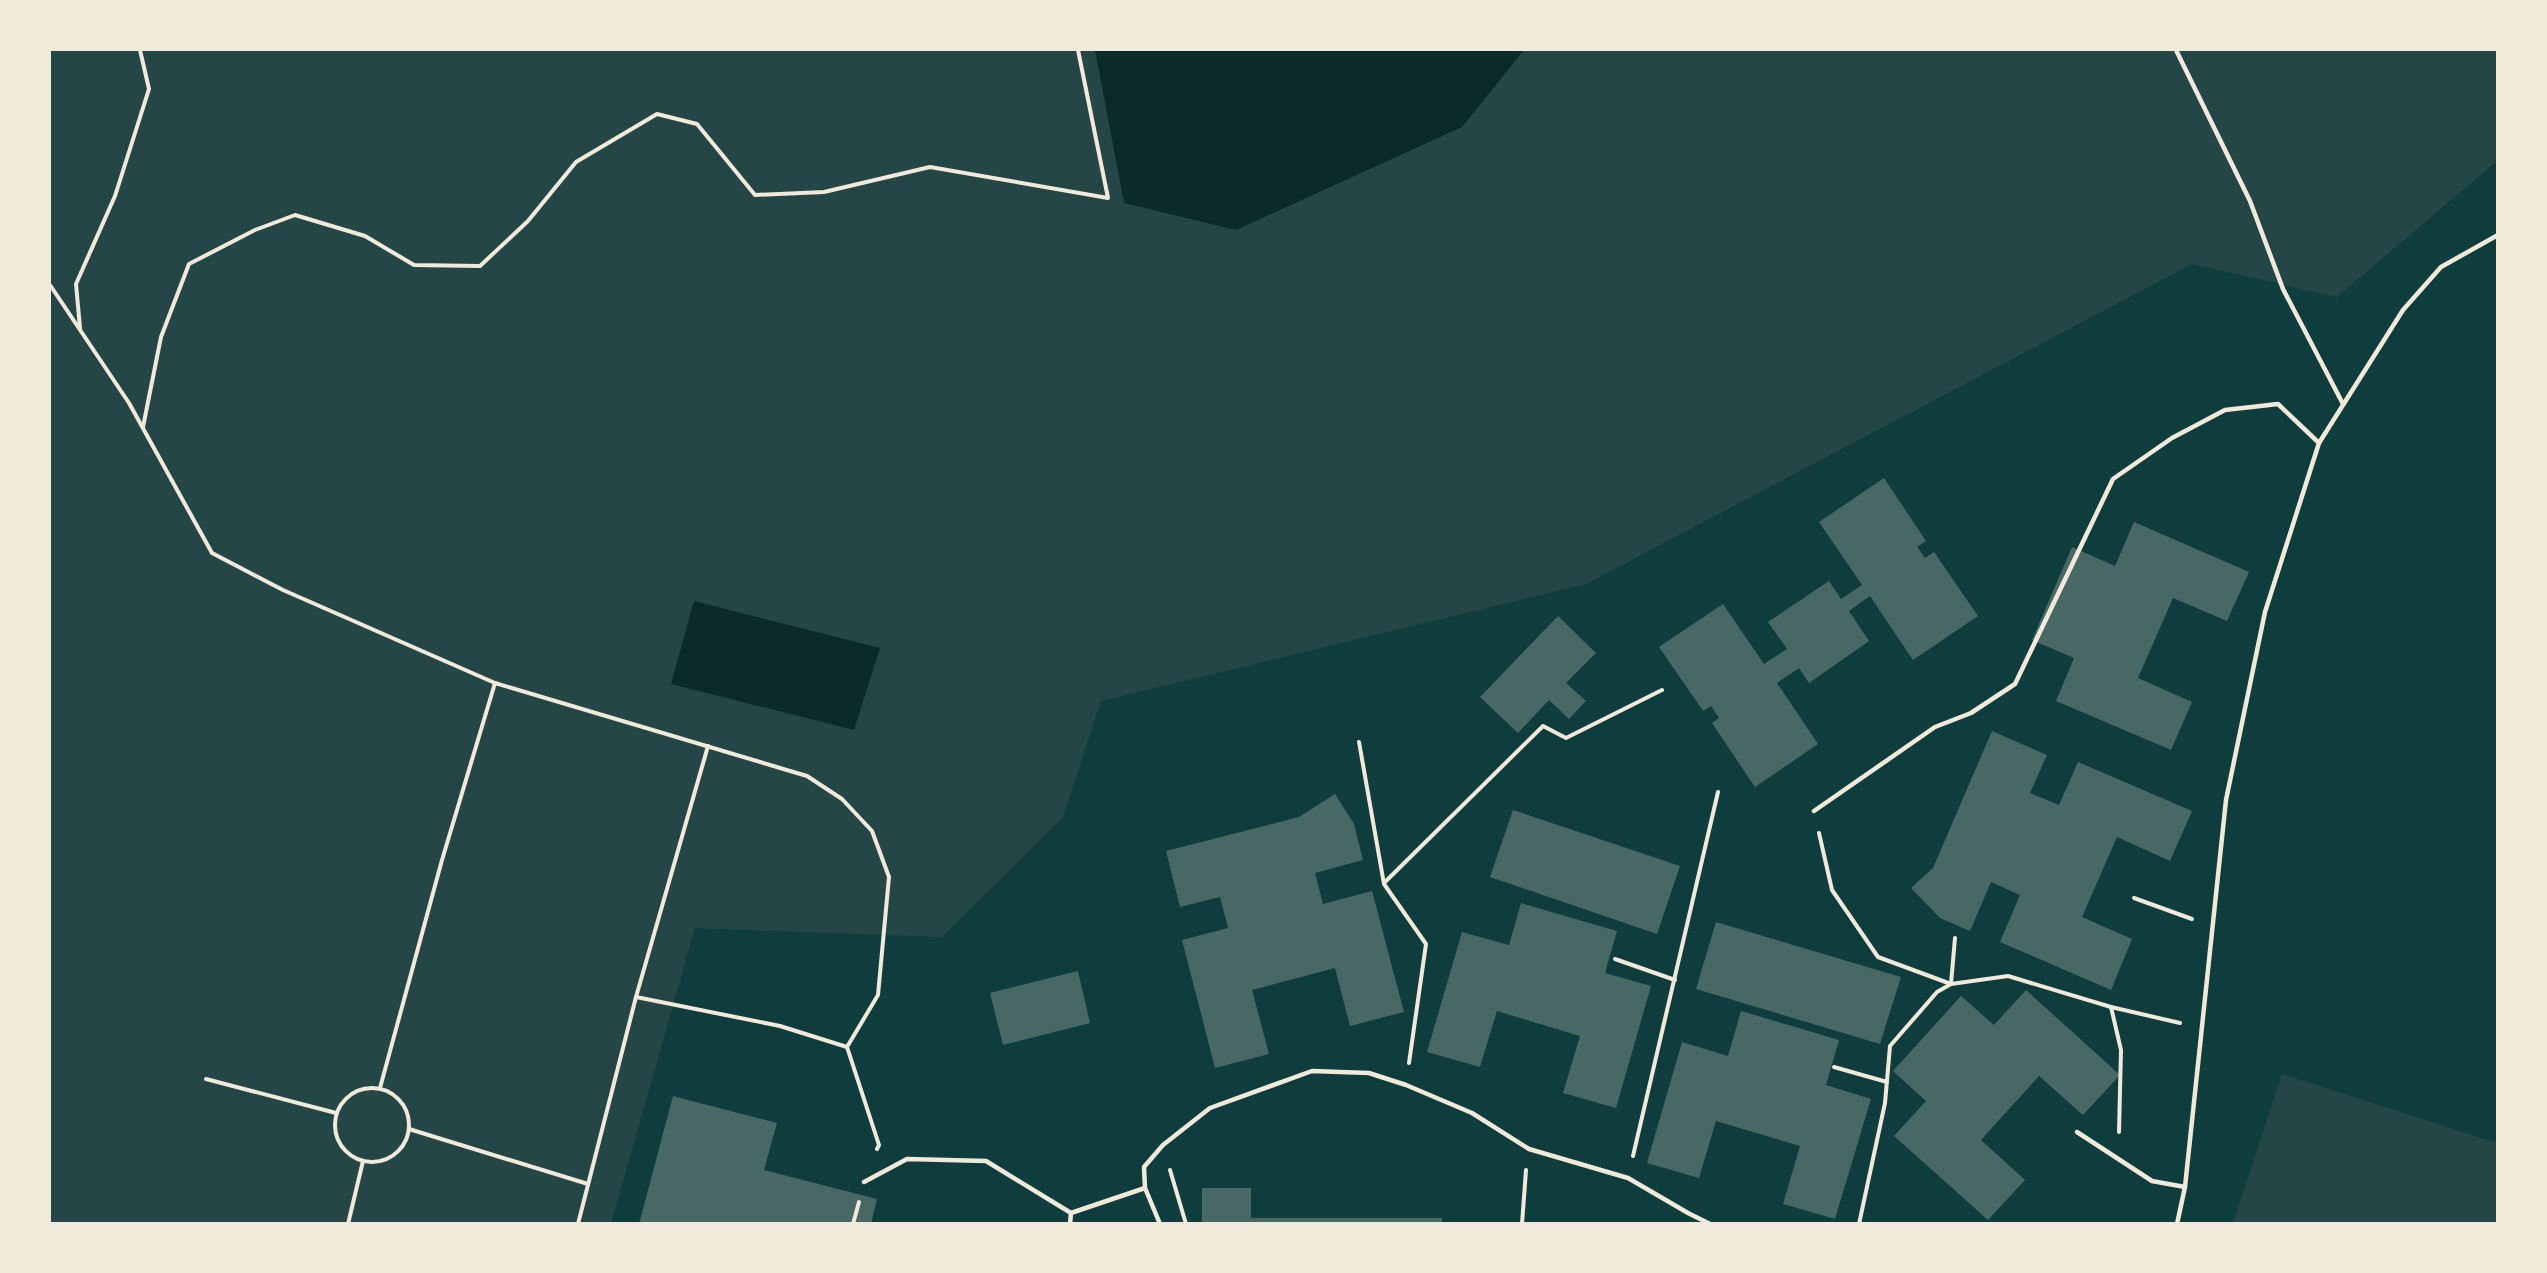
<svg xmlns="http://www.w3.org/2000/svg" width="2547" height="1273" font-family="'PT Sans Narrow',sans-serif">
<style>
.green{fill:#244646}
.water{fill:#0a2a2b}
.building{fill:#486865}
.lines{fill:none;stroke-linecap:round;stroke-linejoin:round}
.path{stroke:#f1e9da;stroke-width:4}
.service{stroke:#f1e9da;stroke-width:4.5}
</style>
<rect width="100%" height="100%" fill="#0f3d3e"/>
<!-- green -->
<g class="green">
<polygon points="50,50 2497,50 2498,160 2337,297 2192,264 1586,584 1101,701 1063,817 942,937 695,928 611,1223 50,1224"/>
<polygon points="2282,1074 2497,1143 2497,1223 2233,1223"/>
</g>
<!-- water -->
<g class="water">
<polygon points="1095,50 1524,50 1462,127 1236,230 1124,203"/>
<polygon points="694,601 880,648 854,730 671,684"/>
</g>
<!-- building -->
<g class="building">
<polygon points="1884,478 1926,541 1917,547 1925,558 1934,552 1978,616 1913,660 1870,596 1849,611 1869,641 1809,683 1799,668 1777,683 1818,744 1755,787 1712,723 1719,718 1711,706 1703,711 1659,647 1723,604 1764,664 1787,649 1768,622 1829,581 1841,599 1862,585 1819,522"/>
<polygon points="2134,522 2249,572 2227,621 2173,598 2138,678 2192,702 2171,750 2056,701 2074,658 2032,640 2072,547 2115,566"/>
<polygon points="1558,616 1596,653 1566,683 1586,701 1569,719 1549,700 1518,733 1480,697"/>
<polygon points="1992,731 2047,755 2030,793 2059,805 2078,762 2192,811 2170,861 2117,837 2082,917 2132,939 2111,990 2000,942 2020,895 1991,882 1970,931 1940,918 1911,888 1933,868"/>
<polygon points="1335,794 1354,824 1363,860 1315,873 1323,904 1372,891 1404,1012 1350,1026 1335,968 1252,990 1269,1054 1215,1068 1182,940 1228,928 1220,897 1180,907 1166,851 1299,817"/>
<polygon points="1513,810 1680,866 1657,934 1490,877"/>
<polygon points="1521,903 1617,931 1605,973 1651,986 1616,1108 1563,1093 1580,1036 1497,1011 1480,1067 1427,1052 1462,932 1509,945"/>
<polygon points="1716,922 1901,977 1880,1044 1696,989"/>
<polygon points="1078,971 1090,1023 1003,1045 990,993"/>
<polygon points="2026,990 2120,1075 2083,1115 2039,1076 1981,1140 2025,1180 1988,1220 1894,1136 1926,1101 1893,1071 1961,996 1994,1025"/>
<polygon points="1741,1011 1839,1040 1826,1085 1871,1099 1835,1219 1783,1204 1800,1146 1716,1121 1699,1178 1647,1163 1682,1042 1728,1056"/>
<polygon points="673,1096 777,1123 764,1170 877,1199 871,1224 639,1224"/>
<polygon points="1202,1188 1251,1188 1251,1218 1442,1218 1442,1224 1202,1224"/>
</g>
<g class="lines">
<!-- path -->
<g class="path">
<polyline points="50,285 129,403 212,553 283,590 495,683 807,776 842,799 872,831 889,877 878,995 847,1047 879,1145 877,1149"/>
<polyline points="80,328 76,284 115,196 149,89 140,50"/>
<polyline points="143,427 161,337 189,264 255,230 295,215 365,236 414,265 480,266 528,221 576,162 657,114 697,124 755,195 824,192 930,167 1108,198 1078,50"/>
<polyline points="1359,742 1384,884 1426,944 1409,1063"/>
<polyline points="1819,833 1832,890 1878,957 1951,984 2008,976 2111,1007 2180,1023"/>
<polyline points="1384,883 1543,726 1566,738 1662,690"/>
<polyline points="2134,898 2192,919"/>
<polyline points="1615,959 1675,980"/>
<polyline points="636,997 780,1026 847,1047"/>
<polyline points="2111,1007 2121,1050 2119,1132"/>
<polyline points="1834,1067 1887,1082"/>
<polyline points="206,1079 336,1113"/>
<polyline points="380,1088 442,860 495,683"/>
<circle cx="372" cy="1125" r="37"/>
<polyline points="409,1129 588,1184"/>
<polyline points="1633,1156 1718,792"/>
<polyline points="1170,1170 1186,1224"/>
<polyline points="348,1224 363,1161"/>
<polyline points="578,1224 636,997 708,746"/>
<polyline points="853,1224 859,1202"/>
<polyline points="1522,1224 1526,1170"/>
<polyline points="1859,1224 1885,1103 1890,1046 1937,992 1951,984 1955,938"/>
</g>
<!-- service -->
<g class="service">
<polyline points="2176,50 2250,201 2283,289 2343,404"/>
<polyline points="1814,811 1935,727 1971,713 2015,684 2113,479 2172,438 2225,410 2278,404 2319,443"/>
<polyline points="2077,1132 2152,1181 2185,1187"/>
<polyline points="864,1182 907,1159 986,1161 1071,1213"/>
<polyline points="1070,1224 1071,1213 1145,1188"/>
<polyline points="1160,1224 1145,1188 1144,1167 1163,1145 1210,1108 1312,1071 1369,1073 1406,1085 1472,1113 1529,1149 1628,1178 1688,1213 1710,1224"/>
<polyline points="2177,1224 2185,1187 2226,800 2265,612 2319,443 2403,310 2441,267 2498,235"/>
</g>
</g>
<!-- border -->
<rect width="2547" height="1273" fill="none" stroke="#f1e9da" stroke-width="102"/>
</svg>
